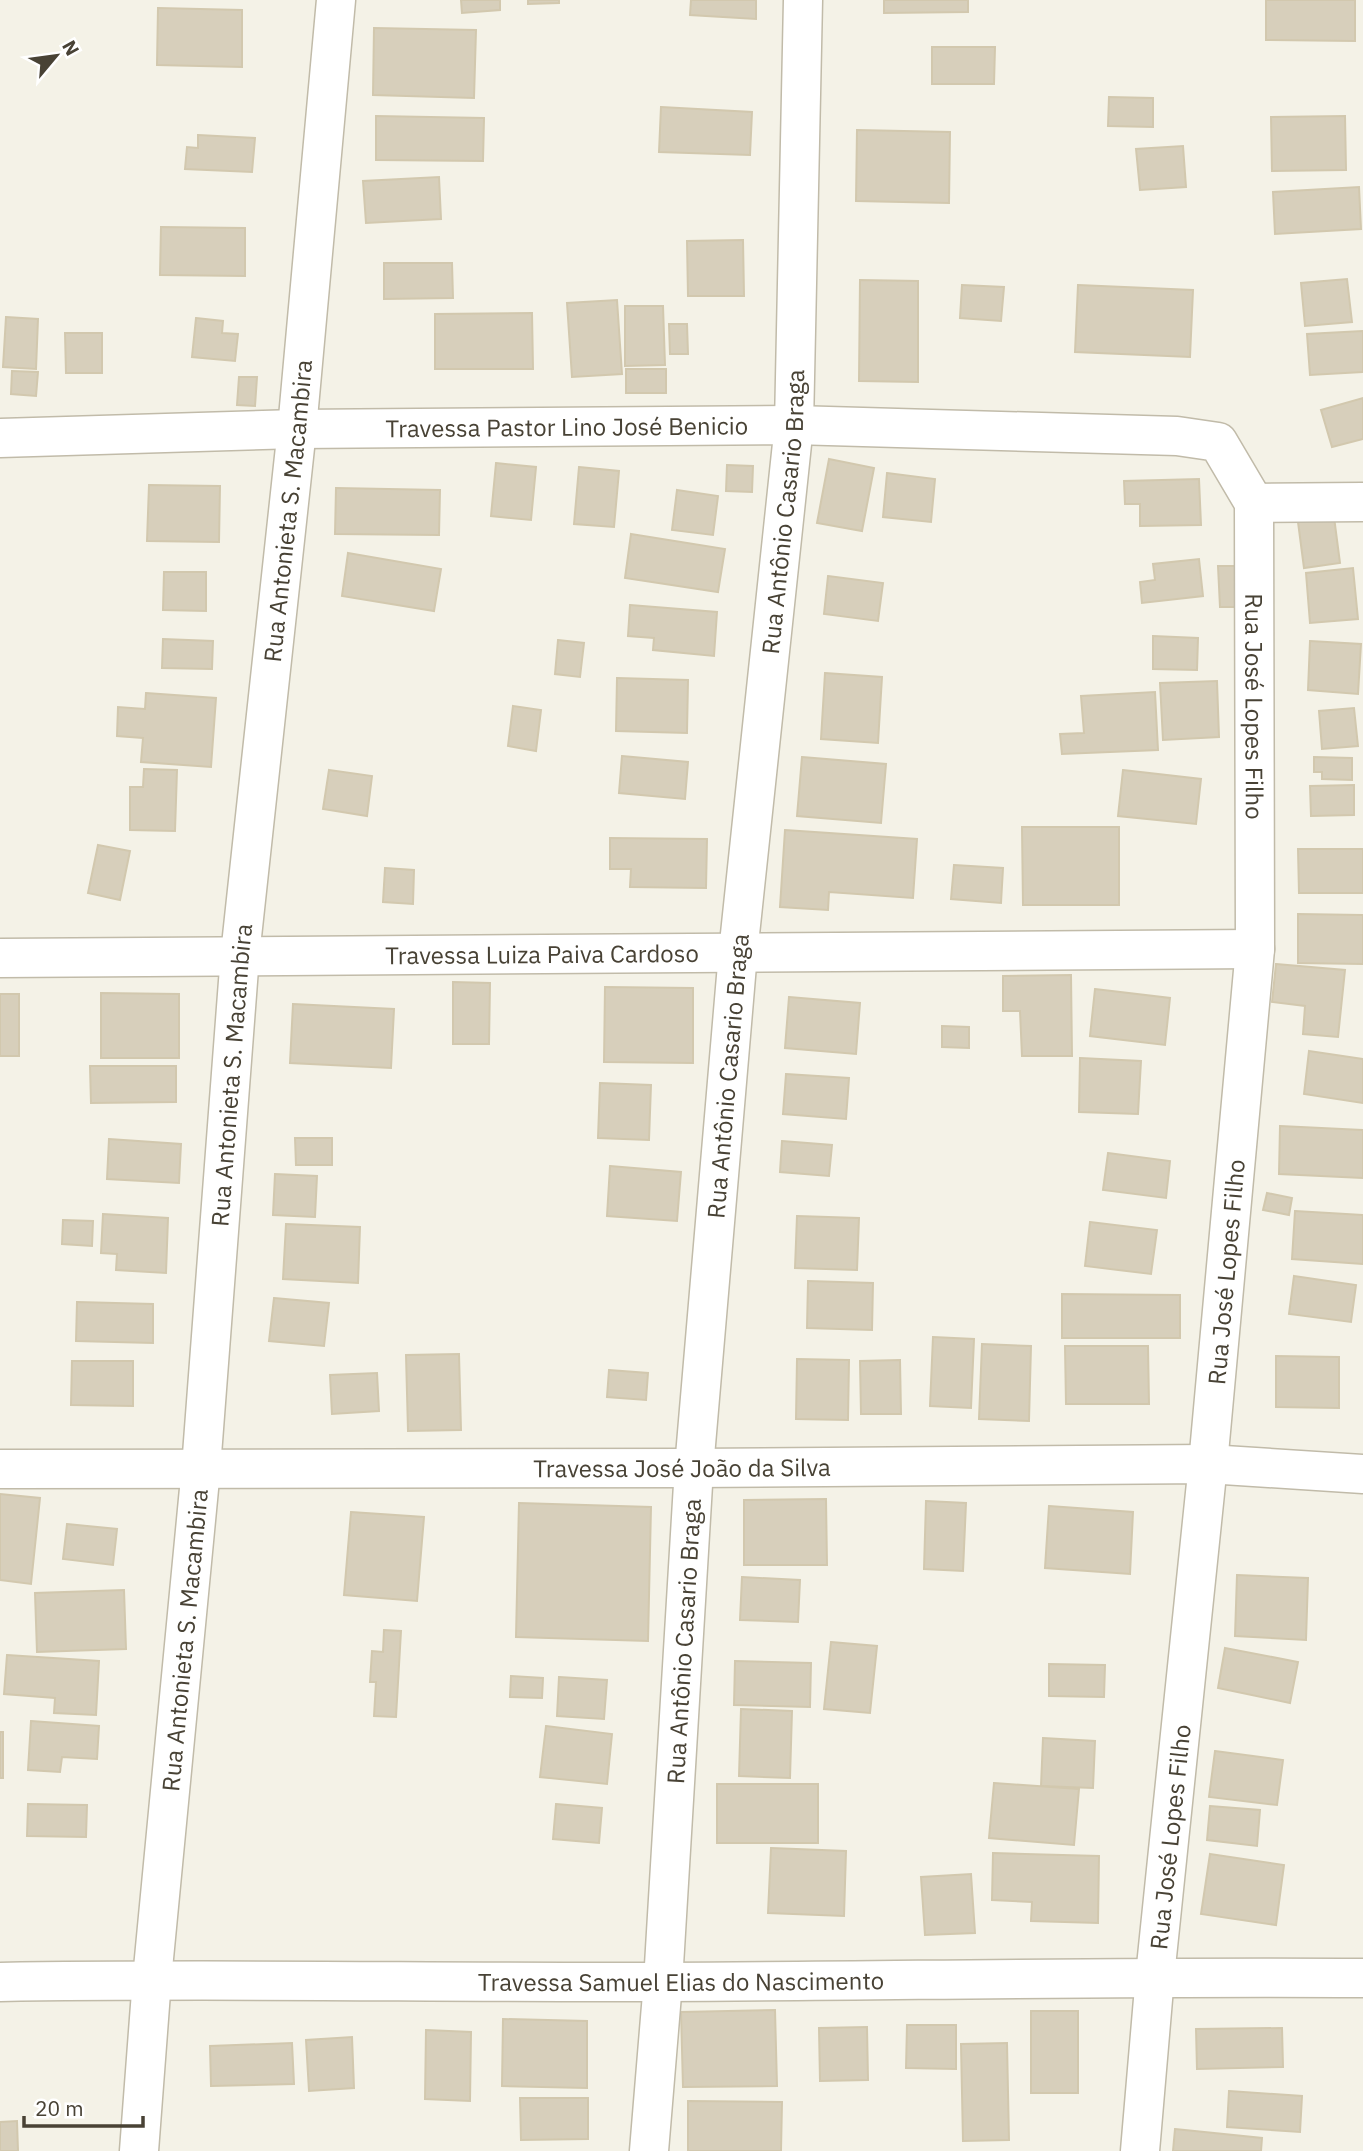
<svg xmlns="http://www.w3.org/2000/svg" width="1363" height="2151" font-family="'IBM Plex Sans',sans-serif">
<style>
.building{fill:#d7cfbb;stroke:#d2c8ae;stroke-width:2}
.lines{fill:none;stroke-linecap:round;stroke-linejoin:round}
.street-casing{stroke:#c1bba9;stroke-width:41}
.street{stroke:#fff;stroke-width:38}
.labels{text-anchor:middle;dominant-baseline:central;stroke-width:5;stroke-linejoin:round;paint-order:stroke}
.street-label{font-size:24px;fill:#484235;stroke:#fff}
</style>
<rect width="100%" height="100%" fill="#f4f2e7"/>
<!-- building -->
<g class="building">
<polygon points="461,0 500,0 500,10 462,13"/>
<polygon points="528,0 559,0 559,3 528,4"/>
<polygon points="691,0 756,0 756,19 690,15"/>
<polygon points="884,0 968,0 968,12 884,13"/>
<polygon points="1266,0 1355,0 1355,41 1266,40"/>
<polygon points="158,8 242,10 242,67 157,65"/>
<polygon points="374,28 476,30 474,98 373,95"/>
<polygon points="932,47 995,47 994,84 932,84"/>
<polygon points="1109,97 1153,98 1153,127 1108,126"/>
<polygon points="661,107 752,112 750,155 659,152"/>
<polygon points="376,116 484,118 483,161 376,160"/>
<polygon points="1345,116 1346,170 1272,171 1271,117"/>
<polygon points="857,130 950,132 949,203 856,201"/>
<polygon points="198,135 255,138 252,172 185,169 187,147 198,148"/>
<polygon points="1183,146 1186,187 1140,190 1136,149"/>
<polygon points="439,177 441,219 366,223 363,181"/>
<polygon points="1359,187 1361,229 1275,234 1273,192"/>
<polygon points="161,227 245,228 245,276 160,275"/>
<polygon points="743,240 744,296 688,296 687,241"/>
<polygon points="384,263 452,263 453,298 384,299"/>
<polygon points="1347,279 1352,322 1305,326 1301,283"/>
<polygon points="860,280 918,281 918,382 859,381"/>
<polygon points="962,285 1004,287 1001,321 960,318"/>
<polygon points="1078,285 1193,290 1190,357 1075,352"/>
<polygon points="617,300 622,374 572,377 567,303"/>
<polygon points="625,306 663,306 665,365 625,366"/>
<polygon points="532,313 533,369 435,369 435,314"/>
<polygon points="6,317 38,319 36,369 3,367"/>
<polygon points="196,318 223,321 222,333 238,334 235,361 192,357"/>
<polygon points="669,324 687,324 688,354 670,354"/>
<polygon points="1363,331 1363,372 1310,375 1307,334"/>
<polygon points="65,333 102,333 102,373 66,373"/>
<rect x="626" y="369" width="40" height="24"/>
<polygon points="12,371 38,372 36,396 11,394"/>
<polygon points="239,377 257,377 255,406 237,405"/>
<polygon points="1363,398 1363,439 1332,447 1321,410"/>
<polygon points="829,459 874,468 862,531 817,523"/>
<polygon points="496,463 536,467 531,520 491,516"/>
<polygon points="727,465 753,466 752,492 726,491"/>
<polygon points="579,467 619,471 614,527 574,524"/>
<polygon points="887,473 935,479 931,522 883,517"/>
<polygon points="1199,479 1201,525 1140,526 1140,504 1125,504 1124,481"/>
<polygon points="149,485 220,486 219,542 147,541"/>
<polygon points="336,488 440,490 439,535 335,534"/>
<polygon points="677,490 718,496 713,535 672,530"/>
<polygon points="1334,517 1340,563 1304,568 1298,522"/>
<polygon points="631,534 725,549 718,592 625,578"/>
<polygon points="348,553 441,569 434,611 342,596"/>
<polygon points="1199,559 1203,596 1142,603 1140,582 1155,580 1153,564"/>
<polygon points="1218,566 1238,566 1239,607 1220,607"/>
<polygon points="1353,568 1358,619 1310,623 1306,573"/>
<polygon points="164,572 206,572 206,611 163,610"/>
<polygon points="828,576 883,583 878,621 824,614"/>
<polygon points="630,605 717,612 714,656 653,650 654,638 628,636"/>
<polygon points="1153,636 1198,638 1197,670 1153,669"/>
<polygon points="163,639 213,641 212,669 162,668"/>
<polygon points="558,640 584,643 580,677 555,674"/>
<polygon points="1310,641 1361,644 1358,694 1308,690"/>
<polygon points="825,673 882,677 878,743 821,739"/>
<polygon points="617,678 688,680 687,733 616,731"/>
<polygon points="1217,681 1219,737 1163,740 1160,683"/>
<polygon points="1155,692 1158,750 1062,754 1060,734 1084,733 1081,696"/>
<polygon points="146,693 216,698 211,767 141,762 143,738 117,736 118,707 145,709"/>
<polygon points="513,706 541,710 536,751 508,746"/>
<polygon points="1354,708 1358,746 1322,749 1319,711"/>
<polygon points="622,756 688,762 685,799 619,793"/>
<polygon points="802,757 886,764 881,823 797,816"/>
<polygon points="1314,757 1352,758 1352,780 1322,779 1322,772 1314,772"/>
<polygon points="144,769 177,770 175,831 130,830 130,787 143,787"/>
<polygon points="329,770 372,776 367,816 323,809"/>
<polygon points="1123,770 1201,779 1196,824 1118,816"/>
<polygon points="1354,785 1354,815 1311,816 1310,786"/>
<polygon points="1022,827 1119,827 1119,905 1023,905"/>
<polygon points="785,830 917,839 913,898 829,892 828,910 780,907"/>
<polygon points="610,838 707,839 706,888 630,887 631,869 610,869"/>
<polygon points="98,845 130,851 120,900 88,893"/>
<polygon points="1298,849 1363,849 1363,893 1299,893"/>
<polygon points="954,865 1003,868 1001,903 951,899"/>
<polygon points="385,868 414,870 413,904 383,902"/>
<polygon points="1298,914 1363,915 1363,964 1298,963"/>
<polygon points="1276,964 1345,970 1338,1037 1303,1034 1305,1006 1272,1002"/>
<polygon points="1071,975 1072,1056 1022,1056 1020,1011 1003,1011 1003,976"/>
<polygon points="453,982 490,983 489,1044 453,1044"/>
<polygon points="605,987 693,988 693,1063 604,1062"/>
<polygon points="1095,989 1170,998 1165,1045 1090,1036"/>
<polygon points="101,993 179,994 179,1058 101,1058"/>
<rect x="0" y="994" width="19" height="62"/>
<polygon points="789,997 860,1003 856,1054 785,1048"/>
<polygon points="293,1004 394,1009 391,1068 290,1063"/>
<polygon points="942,1026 969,1027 969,1048 942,1047"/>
<polygon points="1309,1051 1363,1059 1363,1103 1304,1094"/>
<polygon points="1080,1058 1141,1061 1138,1114 1079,1112"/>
<polygon points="90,1066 176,1066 176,1102 91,1103"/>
<polygon points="786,1074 849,1078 846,1119 783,1114"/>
<polygon points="600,1083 651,1085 649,1140 598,1138"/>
<polygon points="1280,1126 1363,1130 1363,1178 1279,1174"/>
<polygon points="295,1138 332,1138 332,1165 296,1165"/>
<polygon points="109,1139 181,1144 179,1183 107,1179"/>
<polygon points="782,1141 832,1145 829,1176 780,1172"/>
<polygon points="1108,1153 1170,1161 1166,1198 1103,1190"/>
<polygon points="610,1166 681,1172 677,1221 607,1216"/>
<polygon points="275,1174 317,1176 315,1217 273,1215"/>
<polygon points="1267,1193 1292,1198 1289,1215 1263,1210"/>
<polygon points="1295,1211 1363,1215 1363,1264 1292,1259"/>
<polygon points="103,1214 168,1218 166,1273 116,1270 117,1254 101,1253"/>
<polygon points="797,1216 859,1218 857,1270 795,1268"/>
<polygon points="63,1220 93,1221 92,1246 62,1244"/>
<polygon points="1090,1222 1157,1230 1151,1274 1085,1266"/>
<polygon points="286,1224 360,1227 358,1283 283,1279"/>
<polygon points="1294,1276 1356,1285 1351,1322 1289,1314"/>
<polygon points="808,1281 873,1283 872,1330 807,1328"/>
<polygon points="1062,1294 1180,1295 1180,1338 1062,1338"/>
<polygon points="274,1298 329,1303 324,1346 269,1341"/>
<polygon points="77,1302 153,1304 153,1343 76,1341"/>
<polygon points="933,1337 974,1339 971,1408 930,1406"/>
<polygon points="982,1344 1031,1346 1029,1421 979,1419"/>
<polygon points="1065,1346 1148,1346 1149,1404 1066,1404"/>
<polygon points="459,1354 461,1430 408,1431 406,1355"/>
<polygon points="1276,1356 1339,1357 1339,1408 1276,1407"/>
<polygon points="797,1359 849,1360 848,1420 796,1419"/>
<polygon points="900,1360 901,1414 861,1414 860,1361"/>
<polygon points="72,1361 133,1361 133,1406 71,1405"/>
<polygon points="609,1370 648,1373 646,1400 607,1397"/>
<polygon points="377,1373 379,1411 332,1414 330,1375"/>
<polygon points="0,1494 40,1498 31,1584 0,1580"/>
<polygon points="826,1499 827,1565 744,1565 744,1500"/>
<polygon points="926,1501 966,1503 963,1571 924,1569"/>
<polygon points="519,1503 651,1507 648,1641 516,1637"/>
<polygon points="1049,1506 1133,1512 1130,1574 1045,1568"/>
<polygon points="351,1512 424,1517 417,1601 344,1595"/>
<polygon points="67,1524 117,1529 113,1565 63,1559"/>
<polygon points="1237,1575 1308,1578 1306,1640 1235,1636"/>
<polygon points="742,1577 800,1580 798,1622 740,1620"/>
<polygon points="124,1590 126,1649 37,1652 35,1593"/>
<polygon points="384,1630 401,1631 396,1717 374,1716 376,1682 370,1682 372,1651 383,1652"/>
<polygon points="831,1642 877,1646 870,1713 824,1709"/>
<polygon points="1225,1648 1298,1662 1290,1703 1218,1688"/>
<polygon points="7,1655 99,1661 96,1715 54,1713 55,1698 4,1694"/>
<polygon points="735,1661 811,1663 810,1707 734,1705"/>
<polygon points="1049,1664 1105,1665 1104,1697 1049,1696"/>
<polygon points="511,1676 543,1678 542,1698 510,1697"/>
<polygon points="559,1677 607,1680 604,1719 557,1716"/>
<polygon points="741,1709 792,1711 790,1778 739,1776"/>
<polygon points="31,1721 99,1726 97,1759 62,1757 60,1772 28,1770"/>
<polygon points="546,1726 612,1734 607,1784 540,1777"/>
<rect x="0" y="1732" width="3" height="46"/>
<polygon points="1043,1738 1095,1741 1093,1788 1041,1786"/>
<polygon points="1215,1751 1283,1760 1277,1805 1209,1797"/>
<polygon points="994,1783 1079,1789 1074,1845 989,1838"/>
<rect x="717" y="1784" width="101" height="59"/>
<polygon points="28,1804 87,1805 86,1837 27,1836"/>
<polygon points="556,1804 602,1808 599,1843 553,1839"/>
<polygon points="1210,1806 1260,1810 1257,1846 1207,1840"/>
<polygon points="771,1848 846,1851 844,1916 768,1913"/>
<polygon points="993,1853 1099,1856 1098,1923 1031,1921 1032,1902 992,1900"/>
<polygon points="1210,1854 1284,1865 1276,1925 1201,1914"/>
<polygon points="971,1874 975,1933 925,1935 921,1877"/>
<polygon points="775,2010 777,2086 683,2087 681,2012"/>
<rect x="1031" y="2011" width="47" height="82"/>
<polygon points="503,2019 587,2021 587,2088 502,2086"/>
<polygon points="907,2025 956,2025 956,2069 906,2068"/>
<polygon points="867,2027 868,2080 820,2081 819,2028"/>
<polygon points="1282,2028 1283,2067 1197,2069 1196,2029"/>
<polygon points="426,2030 471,2032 470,2101 425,2099"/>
<polygon points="352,2037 354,2088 309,2091 306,2040"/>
<polygon points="292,2043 294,2084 211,2086 210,2046"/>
<polygon points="1007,2043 1009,2140 963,2141 961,2044"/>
<polygon points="1229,2091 1302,2096 1300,2132 1227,2127"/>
<polygon points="520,2098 588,2098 588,2139 521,2140"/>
<polygon points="688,2101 782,2102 781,2151 688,2151"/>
<polygon points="17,2121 18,2151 0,2151 0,2122"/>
<polygon points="1175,2129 1262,2138 1261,2151 1173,2151"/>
</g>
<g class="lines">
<!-- street casing -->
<g class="street-casing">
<g id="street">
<path id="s1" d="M0,438L297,429L794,425L1177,436L1218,442L1254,503L1255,949L1208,1464L1155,1976L1140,2151"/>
<polyline points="1254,503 1363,502"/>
<path id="s2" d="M0,958L1255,949"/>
<path id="s3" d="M0,1469L694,1468L1208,1464L1363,1474"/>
<path id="s4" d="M0,1982C222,1978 443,1983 664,1982C897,1981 1130,1976 1363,1978"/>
<path id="s5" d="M139,2151L152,1979L201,1468L240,955L297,429L336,0"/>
<path id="s6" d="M649,2151L663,1982L694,1468L738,953L794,425L803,0"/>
</g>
</g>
<!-- street -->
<use href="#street" class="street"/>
</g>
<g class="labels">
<!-- street labels -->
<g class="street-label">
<text stroke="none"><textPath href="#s1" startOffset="567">Travessa Pastor Lino José Benicio</textPath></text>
<text stroke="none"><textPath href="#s5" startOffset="1647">Rua Antonieta S. Macambira</textPath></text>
<text stroke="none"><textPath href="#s6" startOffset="1645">Rua Antônio Casario Braga</textPath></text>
<text stroke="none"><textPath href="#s1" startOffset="1493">Rua José Lopes Filho</textPath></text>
<text stroke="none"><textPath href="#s2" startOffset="542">Travessa Luiza Paiva Cardoso</textPath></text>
<text stroke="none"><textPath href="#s5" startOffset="1080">Rua Antonieta S. Macambira</textPath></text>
<text stroke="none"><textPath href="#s6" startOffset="1078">Rua Antônio Casario Braga</textPath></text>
<text transform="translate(1226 1272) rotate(-85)">Rua José Lopes Filho</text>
<text stroke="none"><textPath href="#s3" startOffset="682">Travessa José João da Silva</textPath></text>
<text stroke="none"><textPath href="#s5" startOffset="513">Rua Antonieta S. Macambira</textPath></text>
<text stroke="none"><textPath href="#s6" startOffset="511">Rua Antônio Casario Braga</textPath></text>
<text transform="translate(1170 1837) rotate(-84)">Rua José Lopes Filho</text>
<text stroke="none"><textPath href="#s4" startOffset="681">Travessa Samuel Elias do Nascimento</textPath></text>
</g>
</g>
<!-- north arrow -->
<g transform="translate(56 56) rotate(61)" stroke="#ffffff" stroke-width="5" paint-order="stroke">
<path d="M0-5L12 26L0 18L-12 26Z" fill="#484235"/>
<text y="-10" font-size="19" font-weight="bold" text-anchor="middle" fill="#484235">N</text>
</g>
<!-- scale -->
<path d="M24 2116v10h119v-10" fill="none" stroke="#484235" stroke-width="3.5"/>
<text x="35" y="2116" font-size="21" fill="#484235" stroke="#ffffff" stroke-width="5" paint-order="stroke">20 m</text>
</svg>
